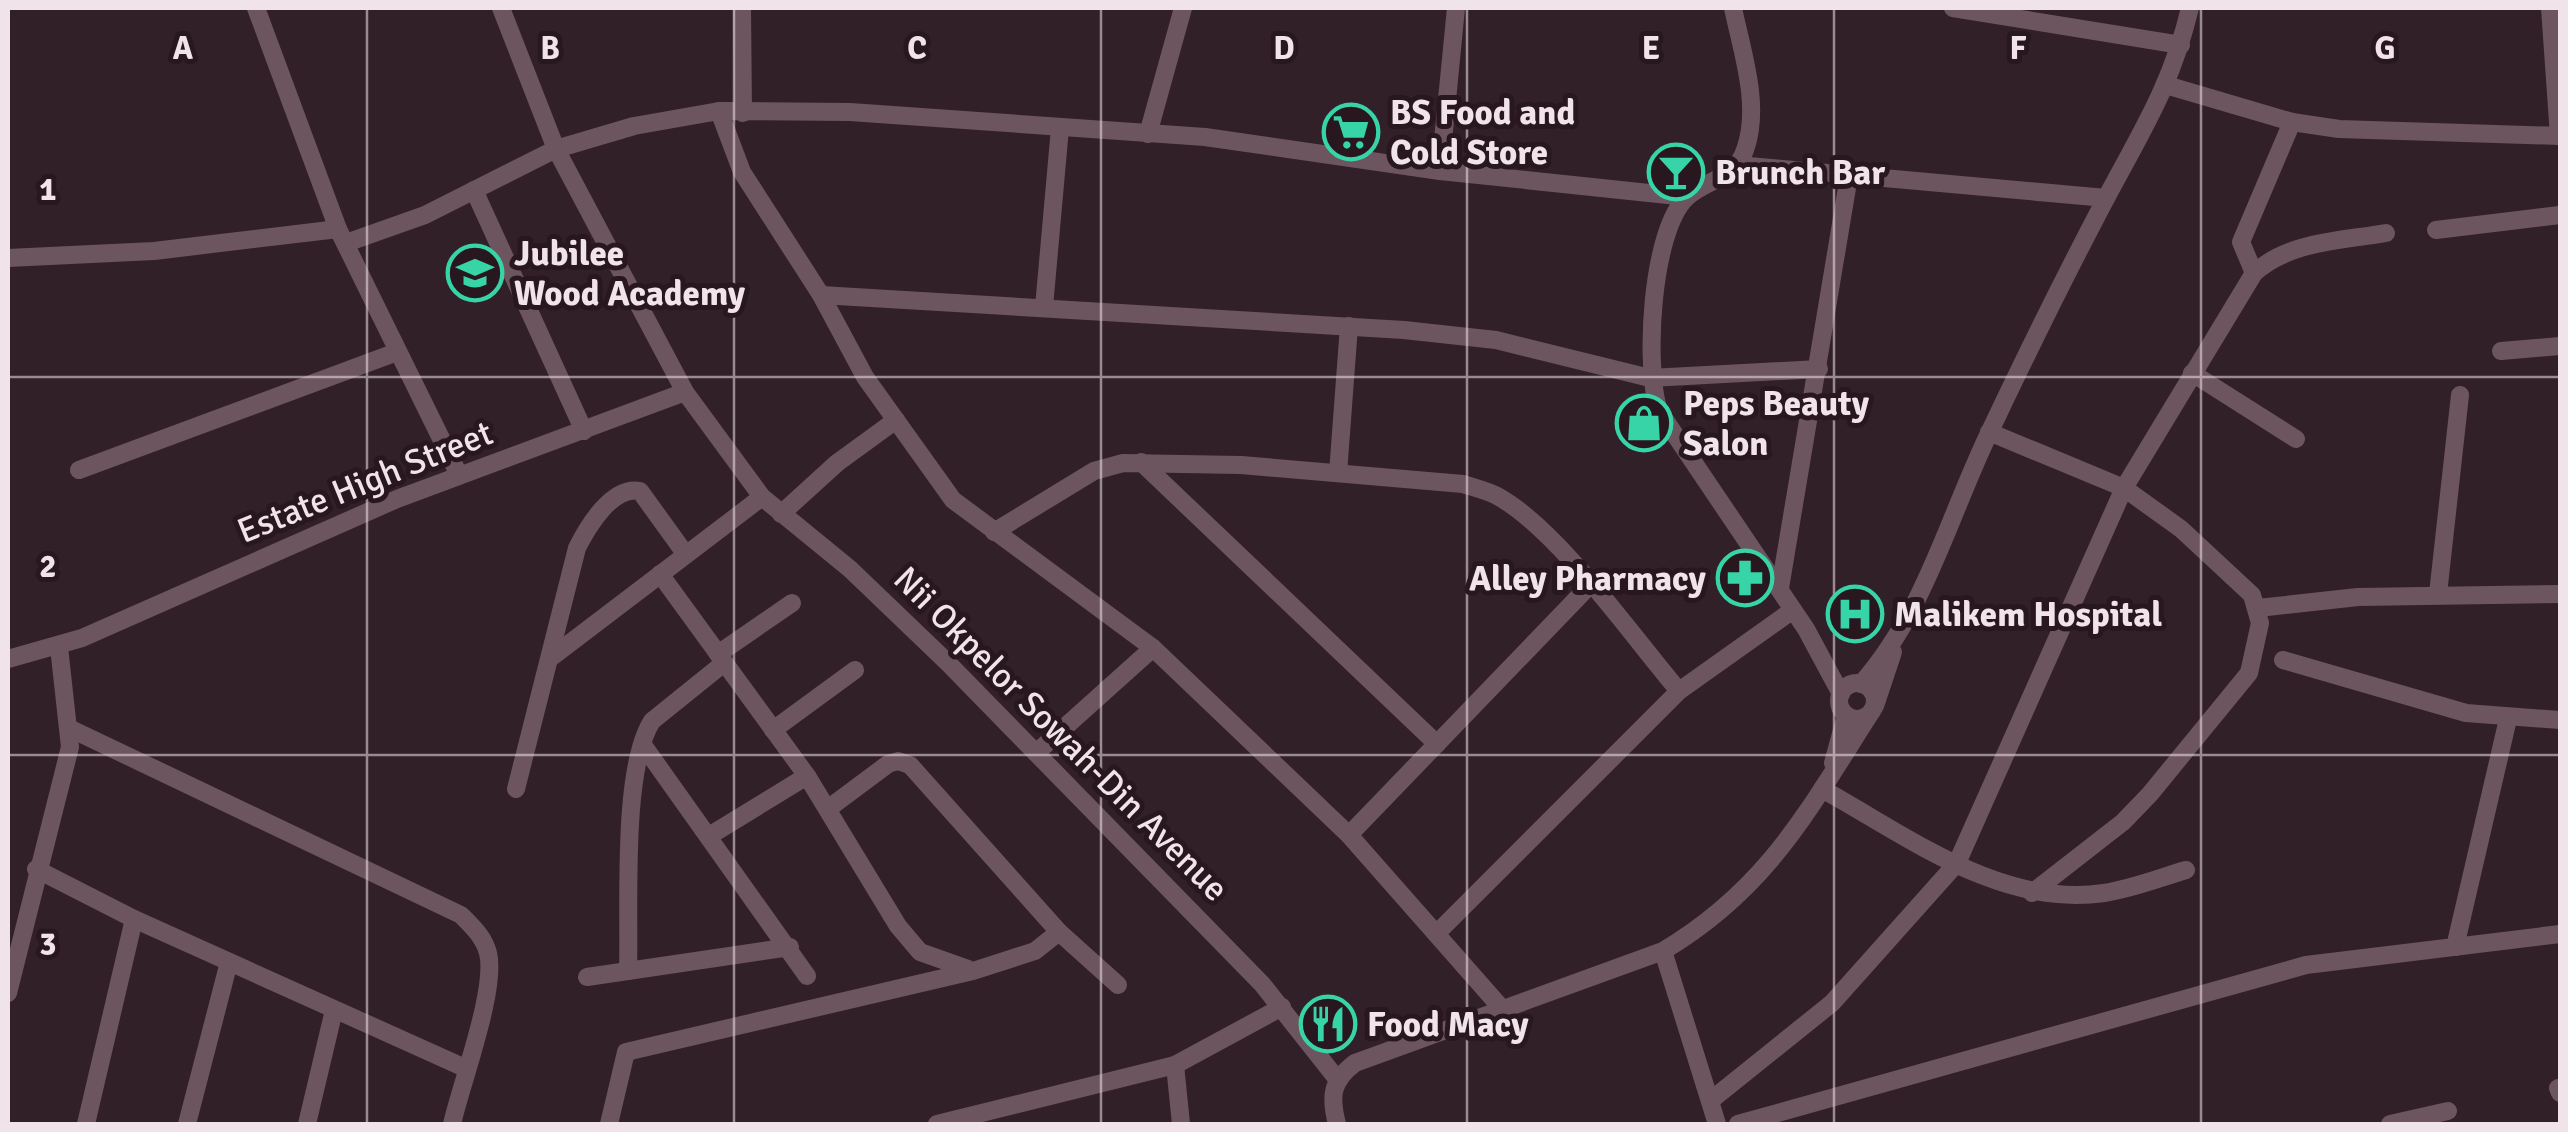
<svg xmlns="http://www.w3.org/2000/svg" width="2568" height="1132" font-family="Signika,sans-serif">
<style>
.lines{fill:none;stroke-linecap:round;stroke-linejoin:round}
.minor{stroke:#6d5560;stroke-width:18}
.grid{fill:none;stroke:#f0e3e9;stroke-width:2.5;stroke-opacity:0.55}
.labels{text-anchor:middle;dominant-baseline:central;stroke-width:10;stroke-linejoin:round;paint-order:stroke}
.poi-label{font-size:35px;font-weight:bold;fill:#f0e3e9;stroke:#28171f;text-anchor:start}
.street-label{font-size:35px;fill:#f0e3e9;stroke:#28171f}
.grid-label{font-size:32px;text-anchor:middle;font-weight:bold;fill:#f0e3e9;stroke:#28171f;stroke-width:10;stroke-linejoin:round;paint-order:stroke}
</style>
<rect width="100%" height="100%" fill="#322029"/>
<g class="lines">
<!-- minor -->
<g class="minor">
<polyline points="256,8 338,229 459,475"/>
<polyline points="501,8 556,149 685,392"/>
<polyline points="742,8 743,113"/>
<path d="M1733,8C1742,52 1761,106 1745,150C1735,179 1707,179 1687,197C1651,230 1644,367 1659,411L1806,629L1841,694"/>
<polyline points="1953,8 2181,45"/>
<polyline points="2550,8 2559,136"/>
<polyline points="2166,85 2292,122 2339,129 2560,136"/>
<polyline points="719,111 742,172 821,295 865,377 953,500 1153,648 1349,835 1504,1011"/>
<polyline points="1148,134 1183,8"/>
<polyline points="1738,165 2106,198"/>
<polyline points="1440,171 1456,8"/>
<polyline points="474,190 584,431"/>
<polyline points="2436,230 2560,215"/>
<polyline points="346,243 425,215 556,149 634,126 719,111 850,112 1205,137 1440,171 1687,197"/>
<polyline points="8,258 154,251 338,229"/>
<polyline points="2254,273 2241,242 2292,122"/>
<polyline points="821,295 1404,330 1496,340 1650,378 1819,369"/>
<polyline points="1044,307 1060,128"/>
<polyline points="2501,351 2560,346"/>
<polyline points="2192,373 2296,439"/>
<polyline points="1989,432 2124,488 2181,529 2252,595 2260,623 2249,673 2150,794 2123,822 2032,893"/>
<polyline points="1141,462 1437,744"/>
<polyline points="79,470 397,352"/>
<polyline points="1338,473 1349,326"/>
<polyline points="781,514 837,463 896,420"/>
<path d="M994,532L1094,471L1123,463L1241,465L1463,484C1475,488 1489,491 1499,497C1560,532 1632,636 1679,691"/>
<polyline points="660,574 807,776 898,926 920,952 968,969"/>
<polyline points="1780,588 1849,176"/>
<polyline points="2438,594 2460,395"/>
<polyline points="2258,608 2358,597 2560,594"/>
<polyline points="718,654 792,603"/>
<polyline points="553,656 762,497"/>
<polyline points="8,659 82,638 397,499 685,392 762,497 850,569 947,662 1262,984 1337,1079"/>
<polyline points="2283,660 2466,713 2560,720"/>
<circle cx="1857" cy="701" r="18"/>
<path d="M1861,684C1926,611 1950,512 1992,427C2028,351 2065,276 2104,202C2141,132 2171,87 2190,8"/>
<polyline points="1875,706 1893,652"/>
<path d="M71,729L461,915C472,926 484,937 488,953C497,989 461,1084 452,1124"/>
<polyline points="773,730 855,670"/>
<polyline points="643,745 807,976"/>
<polyline points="1036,753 1153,648"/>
<polyline points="1833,763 1846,715"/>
<path d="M516,789L577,548C587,528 612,485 640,491L684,552"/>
<path d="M1822,789C1909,837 2001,908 2104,893C2131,889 2159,878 2186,870"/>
<polyline points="829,808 888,764 898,761 910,765 1059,932 1118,985"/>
<polyline points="1349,835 1589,586"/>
<polyline points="709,836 807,776"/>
<polyline points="36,869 134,919 465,1068"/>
<polyline points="1438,932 1679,691 1793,610"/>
<polyline points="2455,947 2508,719"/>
<polyline points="1663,951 1717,1124"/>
<path d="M628,971C630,910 621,770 652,721L724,663"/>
<polyline points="587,977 790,947"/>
<polyline points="8,993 70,747 59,647"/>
<polyline points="1175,1065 1181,1124"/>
<polyline points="2558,1088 2560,1093"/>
<path d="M1710,1101L1832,1003L1957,863L2124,488L2254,273C2290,241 2340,241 2386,233"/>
<polyline points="86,1124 134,919"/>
<polyline points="187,1124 229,962"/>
<polyline points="307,1124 334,1010"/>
<polyline points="609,1124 626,1052 973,971 1035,951 1059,932"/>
<polyline points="937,1124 1175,1065 1282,1007"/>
<path d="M1337,1124C1330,1097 1331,1081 1355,1063L1663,951C1767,889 1807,812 1870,714"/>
<polyline points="1738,1124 2306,965 2560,934"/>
<polyline points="2390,1124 2448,1111"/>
</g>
</g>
<!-- grid -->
<path class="grid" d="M367,8V1124M734,8V1124M1101,8V1124M1467,8V1124M1834,8V1124M2201,8V1124M8,377H2560M8,755H2560"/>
<!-- icons -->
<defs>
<g id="supermarket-ring" transform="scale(2.875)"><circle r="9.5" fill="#28171f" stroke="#36d4a7" stroke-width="1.5"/><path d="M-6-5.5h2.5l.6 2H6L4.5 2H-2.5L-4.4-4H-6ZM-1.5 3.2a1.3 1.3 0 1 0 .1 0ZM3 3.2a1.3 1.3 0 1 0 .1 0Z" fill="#36d4a7"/></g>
<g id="bar-ring" transform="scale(2.875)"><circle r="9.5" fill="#28171f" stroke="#36d4a7" stroke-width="1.5"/><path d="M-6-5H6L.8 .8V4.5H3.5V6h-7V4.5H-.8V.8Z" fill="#36d4a7"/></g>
<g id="school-ring" transform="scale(2.875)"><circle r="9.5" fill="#28171f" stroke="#36d4a7" stroke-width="1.5"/><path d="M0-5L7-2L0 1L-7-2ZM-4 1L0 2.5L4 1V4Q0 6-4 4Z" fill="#36d4a7"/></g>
<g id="shop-ring" transform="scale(2.875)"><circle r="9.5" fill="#28171f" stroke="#36d4a7" stroke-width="1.5"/><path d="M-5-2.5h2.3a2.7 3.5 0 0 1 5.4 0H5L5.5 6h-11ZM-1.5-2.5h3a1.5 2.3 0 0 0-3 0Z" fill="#36d4a7"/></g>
<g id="pharmacy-ring" transform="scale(2.875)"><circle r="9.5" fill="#28171f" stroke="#36d4a7" stroke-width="1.5"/><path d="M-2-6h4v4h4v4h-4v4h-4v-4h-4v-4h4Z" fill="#36d4a7"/></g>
<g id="hospital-ring" transform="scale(2.875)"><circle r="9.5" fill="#28171f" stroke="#36d4a7" stroke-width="1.5"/><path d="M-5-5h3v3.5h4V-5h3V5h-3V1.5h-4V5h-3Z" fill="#36d4a7"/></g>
<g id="restaurant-ring" transform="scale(2.875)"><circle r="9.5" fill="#28171f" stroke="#36d4a7" stroke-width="1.5"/><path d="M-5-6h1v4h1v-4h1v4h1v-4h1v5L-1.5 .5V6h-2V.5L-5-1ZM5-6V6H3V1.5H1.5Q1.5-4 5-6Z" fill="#36d4a7"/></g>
</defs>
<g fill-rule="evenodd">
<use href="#supermarket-ring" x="1351" y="132"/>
<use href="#bar-ring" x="1676" y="172"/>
<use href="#school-ring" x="475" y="273"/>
<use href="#shop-ring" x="1644" y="423"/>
<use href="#pharmacy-ring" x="1745" y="578"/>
<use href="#hospital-ring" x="1855" y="614"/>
<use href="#restaurant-ring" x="1328" y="1024"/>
</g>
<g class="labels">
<!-- poi labels -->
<g class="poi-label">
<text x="1390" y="112">BS Food and<tspan x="1390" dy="40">Cold Store</tspan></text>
<text x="1715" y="172">Brunch Bar</text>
<text x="514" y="253">Jubilee<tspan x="514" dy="40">Wood Academy</tspan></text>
<text x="1683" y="403">Peps Beauty<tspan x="1683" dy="40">Salon</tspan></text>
<text x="1706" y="578" text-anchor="end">Alley Pharmacy</text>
<text x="1894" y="614">Malikem Hospital</text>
<text x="1367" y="1024">Food Macy</text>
</g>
<!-- street labels -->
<g class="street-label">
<text transform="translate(365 482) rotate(-22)">Estate High Street</text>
<text transform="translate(1061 734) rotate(45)">Nii Okpelor Sowah-Din Avenue</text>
</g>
</g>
<g class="grid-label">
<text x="183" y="59">A</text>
<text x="550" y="59">B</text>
<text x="917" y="59">C</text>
<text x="1284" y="59">D</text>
<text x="1651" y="59">E</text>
<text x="2018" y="59">F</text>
<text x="2385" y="59">G</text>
<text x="48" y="200">1</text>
<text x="48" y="577">2</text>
<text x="48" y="955">3</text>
</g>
<!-- border -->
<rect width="2568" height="1132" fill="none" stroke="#f0e3e9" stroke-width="20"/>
</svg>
